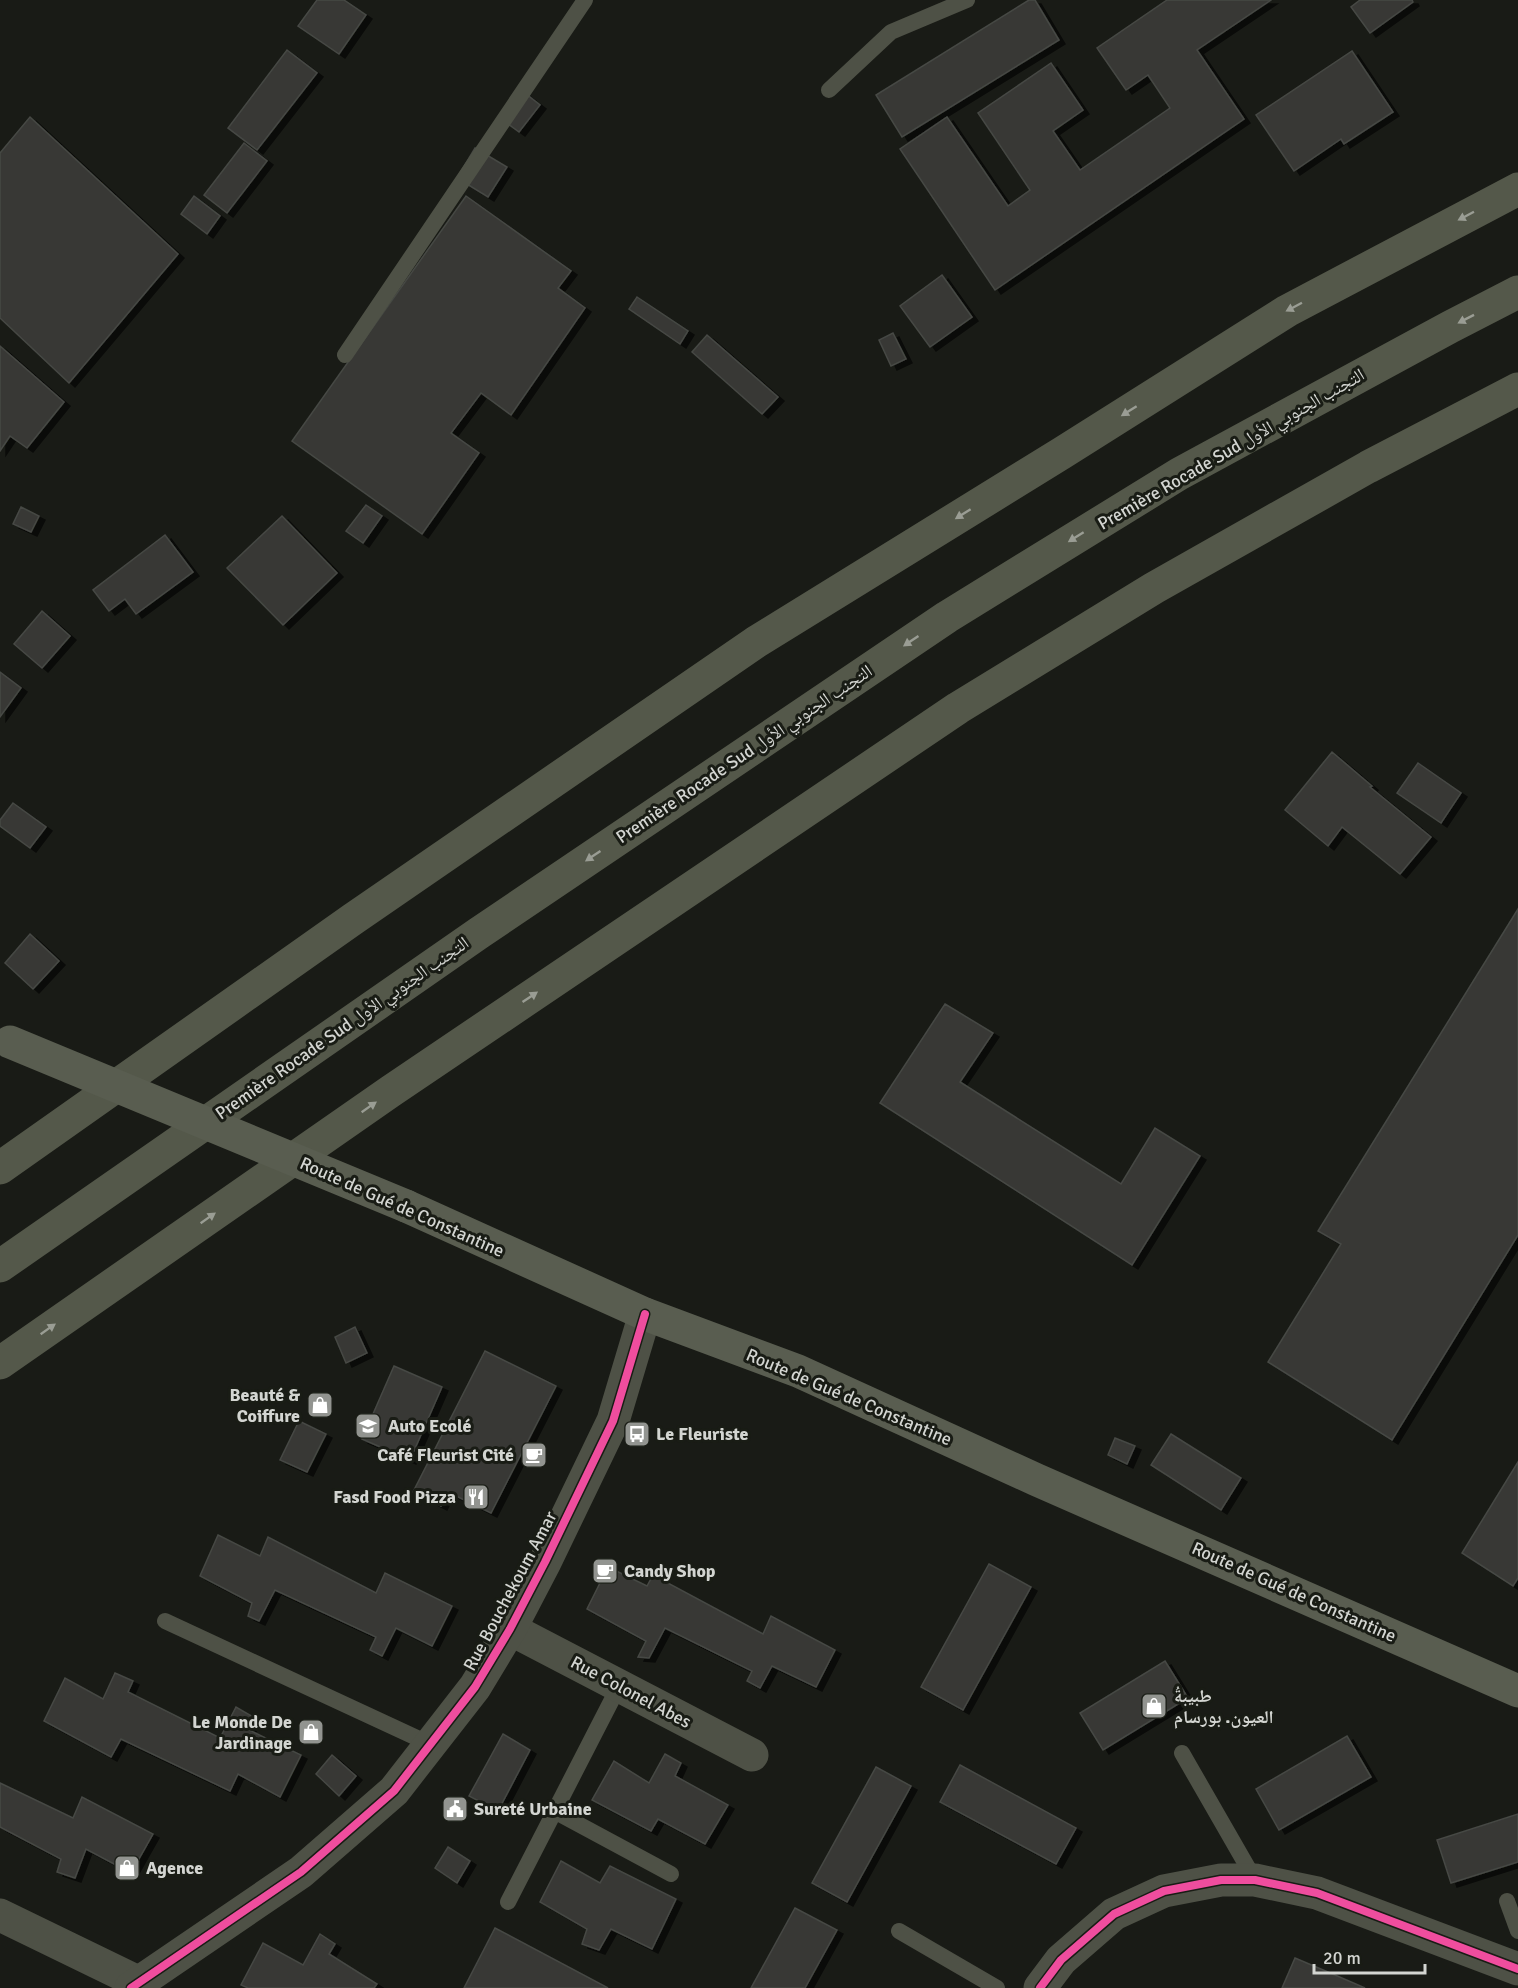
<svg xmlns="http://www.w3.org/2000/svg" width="1518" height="1988" font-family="Signika,'Noto Naskh Arabic',sans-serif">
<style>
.building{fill:#383936;stroke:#464844;stroke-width:1.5;filter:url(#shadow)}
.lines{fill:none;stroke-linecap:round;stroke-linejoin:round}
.service{stroke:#4e5146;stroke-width:16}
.minor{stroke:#4e5146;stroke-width:33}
.tertiary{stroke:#4e5146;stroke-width:33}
.secondary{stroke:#595d50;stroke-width:33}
.motorway{stroke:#54584a;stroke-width:33}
.secondary-bridge{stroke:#595d50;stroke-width:33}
.cycleway-casing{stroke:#191c15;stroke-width:11}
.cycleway{stroke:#ef4d9e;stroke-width:8}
.oneway{fill:#9a9d94}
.labels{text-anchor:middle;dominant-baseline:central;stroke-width:6;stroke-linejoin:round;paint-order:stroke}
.street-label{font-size:18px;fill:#d3d5d1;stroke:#191c15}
.poi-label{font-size:18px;font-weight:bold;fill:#d3d5d1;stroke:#191c15;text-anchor:start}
</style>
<defs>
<filter id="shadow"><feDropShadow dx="6" dy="4" stdDeviation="0" flood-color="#0009"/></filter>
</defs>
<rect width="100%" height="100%" fill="#191b16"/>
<!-- building -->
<g class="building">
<polygon points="317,0 344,0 366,15 339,54 298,26"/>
<polygon points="1029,0 1035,0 1059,40 902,137 876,95"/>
<polygon points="1167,0 1271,0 1197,50 1244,119 995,290 900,149 947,117 1008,206 1030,190 978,113 1051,63 1083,110 1053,131 1080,170 1170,108 1148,75 1126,90 1097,48"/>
<polygon points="1360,0 1412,0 1413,2 1370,33 1351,7"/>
<polygon points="287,50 317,73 257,150 228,128"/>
<polygon points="1352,51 1393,112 1344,144 1341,139 1294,171 1256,115"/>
<polygon points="521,90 540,105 519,132 500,118"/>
<polygon points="30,117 178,254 69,383 0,318 0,153"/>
<polygon points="244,143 267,161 227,213 204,195"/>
<polygon points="475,148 507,167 488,197 457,178"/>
<polygon points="194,196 220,216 207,234 181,214"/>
<polygon points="466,196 571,271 558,288 585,308 511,415 481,393 451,433 479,453 422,534 292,441"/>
<polygon points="942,275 972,317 930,347 900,306"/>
<polygon points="637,297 688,331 680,344 629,309"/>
<polygon points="893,333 906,359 891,366 879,340"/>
<polygon points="707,335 778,397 762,414 692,352"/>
<polygon points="0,346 64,402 27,448 10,436 0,451"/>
<polygon points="366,505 382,516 363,543 346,531"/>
<polygon points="21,507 39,516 31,532 13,524"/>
<polygon points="282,516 337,573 283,625 227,568"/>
<polygon points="165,535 193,572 136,614 125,599 109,611 93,590"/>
<polygon points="42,611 70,636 42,668 14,644"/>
<polygon points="0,672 21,688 0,717"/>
<polygon points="1332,752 1372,786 1370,787 1431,837 1400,874 1342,827 1328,846 1285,810"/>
<polygon points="1418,763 1461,793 1441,823 1397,793"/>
<polygon points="13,803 46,827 30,848 0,826 0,820"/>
<polygon points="1518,909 1518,1235 1392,1440 1268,1362 1341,1244 1318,1231"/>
<polygon points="30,934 59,961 33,989 5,963"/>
<polygon points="945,1004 993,1033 960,1082 1121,1184 1155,1128 1200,1156 1132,1265 880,1103"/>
<polygon points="355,1327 367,1353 346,1363 335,1337"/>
<polygon points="485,1351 556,1386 491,1513 448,1492 441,1506 413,1492"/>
<polygon points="394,1366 442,1387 410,1460 362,1439"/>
<polygon points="299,1421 326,1434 307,1472 280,1460"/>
<polygon points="1171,1434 1241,1478 1221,1510 1151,1465"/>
<polygon points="1115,1438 1135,1446 1127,1464 1108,1455"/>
<polygon points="1518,1462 1518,1578 1513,1586 1462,1553"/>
<polygon points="218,1535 260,1556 268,1537 376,1593 385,1573 452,1606 432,1646 396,1628 382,1656 370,1650 376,1637 275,1590 259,1621 248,1616 252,1603 200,1576"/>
<polygon points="989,1564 1031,1587 963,1710 921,1687"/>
<polygon points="608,1567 647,1586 653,1575 763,1634 771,1616 835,1650 816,1687 772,1666 760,1688 747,1681 752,1671 665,1628 649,1658 638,1657 646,1641 587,1609"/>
<polygon points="1165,1661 1188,1698 1103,1750 1080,1713"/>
<polygon points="115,1673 133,1681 128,1692 220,1738 236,1707 255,1718 249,1730 301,1755 280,1797 238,1774 230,1791 121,1739 111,1757 44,1721 65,1678 103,1699"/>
<polygon points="503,1734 530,1750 498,1811 469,1796"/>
<polygon points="1347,1736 1371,1777 1279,1830 1256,1789"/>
<polygon points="665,1754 681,1763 675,1776 728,1805 705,1844 658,1819 651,1831 592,1800 614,1761 649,1783"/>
<polygon points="332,1755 356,1776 339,1796 316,1774"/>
<polygon points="960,1765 1076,1828 1056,1864 940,1802"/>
<polygon points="876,1767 911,1786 847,1902 812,1883"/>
<polygon points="0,1783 73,1818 82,1797 153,1834 131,1873 86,1849 75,1878 57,1872 61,1859 0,1827"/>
<polygon points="1518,1814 1518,1862 1451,1883 1437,1840"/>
<polygon points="448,1847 470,1861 457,1883 435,1868"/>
<polygon points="561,1861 600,1883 610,1866 676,1899 652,1949 611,1929 599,1950 582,1944 587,1929 540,1902"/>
<polygon points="795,1908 837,1930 805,1988 751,1988"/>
<polygon points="495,1928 608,1988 464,1988"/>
<polygon points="320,1934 335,1944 329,1954 377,1984 374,1988 248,1988 241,1985 263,1943 303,1965"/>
<polygon points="1295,1958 1335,1975 1365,1988 1282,1988"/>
</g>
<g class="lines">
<!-- service -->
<g class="service">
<polyline points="829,90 891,32 967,0"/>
<polyline points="345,355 585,0"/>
<polyline points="165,1621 430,1744"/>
<polyline points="1182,1753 1255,1880"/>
<polyline points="554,1811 671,1874"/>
<polyline points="1507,1901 1518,1931"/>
<polyline points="508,1902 619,1686"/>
<polyline points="899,1931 997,1988"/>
</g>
<!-- minor -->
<g class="minor">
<polyline points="510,1629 752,1755"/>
<polyline points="0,1915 138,1982"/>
<polyline points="1040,1988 1061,1960 1114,1914 1164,1891 1221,1880 1255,1880 1317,1893 1518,1969"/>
</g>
<!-- tertiary -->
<polyline class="tertiary" points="131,1988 301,1872 394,1791 475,1687 510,1629 545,1562 613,1421 645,1314"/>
<!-- secondary -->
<polyline class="secondary" points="406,1206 645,1314 798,1371 1037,1480 1518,1691"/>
<!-- motorway -->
<g class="motorway">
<polyline points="0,1168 353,919 756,642 1062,453 1287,311 1518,189"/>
<polyline points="0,1266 479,933 947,617 1179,474 1450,327 1518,292"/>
<polyline points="0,1363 391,1091 958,708 1154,588 1368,467 1518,389"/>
</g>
<!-- secondary-bridge -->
<polyline class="secondary-bridge" points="10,1042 406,1206"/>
<!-- cycleway casing -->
<g class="cycleway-casing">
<g id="cycleway">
<polyline points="131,1988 301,1872 394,1791 475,1687 510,1629 545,1562 613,1421 645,1314"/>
<polyline points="1040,1988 1061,1960 1114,1914 1164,1891 1221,1880 1255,1880 1317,1893 1518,1969"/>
</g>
</g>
<!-- cycleway -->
<use href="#cycleway" class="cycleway"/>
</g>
<!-- one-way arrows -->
<defs><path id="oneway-solid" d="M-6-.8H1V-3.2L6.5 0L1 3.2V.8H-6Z" transform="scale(1.5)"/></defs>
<g class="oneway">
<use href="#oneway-solid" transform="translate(1466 216) rotate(152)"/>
<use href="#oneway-solid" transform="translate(1294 307) rotate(152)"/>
<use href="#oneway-solid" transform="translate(1466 319) rotate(153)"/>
<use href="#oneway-solid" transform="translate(1129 411) rotate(148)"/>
<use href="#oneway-solid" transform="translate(963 514) rotate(148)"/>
<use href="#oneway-solid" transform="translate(1076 537) rotate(148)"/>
<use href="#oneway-solid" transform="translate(911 641) rotate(146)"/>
<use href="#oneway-solid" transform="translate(593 856) rotate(146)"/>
<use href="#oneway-solid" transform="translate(530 997) rotate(-34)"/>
<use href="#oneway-solid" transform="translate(369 1107) rotate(-35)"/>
<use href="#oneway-solid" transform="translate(208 1218) rotate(-35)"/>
<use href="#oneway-solid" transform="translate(48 1329) rotate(-35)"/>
</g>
<!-- icons -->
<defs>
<g id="shop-square" transform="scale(1.35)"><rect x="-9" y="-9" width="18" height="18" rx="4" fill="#929490" stroke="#191c15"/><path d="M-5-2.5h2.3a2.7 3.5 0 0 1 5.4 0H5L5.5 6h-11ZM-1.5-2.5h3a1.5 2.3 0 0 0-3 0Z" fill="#fff"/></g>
<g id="school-square" transform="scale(1.35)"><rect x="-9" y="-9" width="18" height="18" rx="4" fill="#929490" stroke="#191c15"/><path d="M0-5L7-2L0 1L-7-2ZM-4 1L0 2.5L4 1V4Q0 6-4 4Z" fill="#fff"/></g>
<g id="bus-square" transform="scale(1.35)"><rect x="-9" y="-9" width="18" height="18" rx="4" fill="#929490" stroke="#191c15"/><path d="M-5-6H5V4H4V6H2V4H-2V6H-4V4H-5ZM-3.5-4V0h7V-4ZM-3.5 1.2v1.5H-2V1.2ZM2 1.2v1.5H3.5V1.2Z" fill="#fff"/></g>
<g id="cafe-square" transform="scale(1.35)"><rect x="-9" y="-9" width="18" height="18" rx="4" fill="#929490" stroke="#191c15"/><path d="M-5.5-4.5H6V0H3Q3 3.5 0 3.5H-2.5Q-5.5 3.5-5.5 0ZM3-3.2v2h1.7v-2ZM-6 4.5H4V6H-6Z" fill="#fff"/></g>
<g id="restaurant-square" transform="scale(1.35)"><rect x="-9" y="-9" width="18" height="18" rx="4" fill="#929490" stroke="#191c15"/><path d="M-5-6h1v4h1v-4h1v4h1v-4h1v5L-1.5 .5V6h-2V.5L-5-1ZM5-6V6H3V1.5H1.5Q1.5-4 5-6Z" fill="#fff"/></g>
<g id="civic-square" transform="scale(1.35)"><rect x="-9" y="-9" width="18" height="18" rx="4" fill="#929490" stroke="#191c15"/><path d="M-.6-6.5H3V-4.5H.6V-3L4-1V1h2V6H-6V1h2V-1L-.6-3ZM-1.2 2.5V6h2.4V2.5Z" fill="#fff"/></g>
</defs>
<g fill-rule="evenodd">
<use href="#shop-square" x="320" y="1405"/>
<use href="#school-square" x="368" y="1426"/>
<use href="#bus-square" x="637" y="1434"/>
<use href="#cafe-square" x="534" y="1455"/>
<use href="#restaurant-square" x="476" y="1497"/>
<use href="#cafe-square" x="605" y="1571"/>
<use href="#shop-square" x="1154" y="1706"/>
<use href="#shop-square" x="311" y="1732"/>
<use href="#civic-square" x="455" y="1809"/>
<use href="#shop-square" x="127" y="1868"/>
</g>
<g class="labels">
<!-- street labels -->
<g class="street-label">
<text transform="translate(1231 449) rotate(-30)">Première Rocade Sud التجنب الجنوبي الأول</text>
<text transform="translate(744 754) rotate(-34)">Première Rocade Sud التجنب الجنوبي الأول</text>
<text transform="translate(342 1028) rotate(-35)">Première Rocade Sud التجنب الجنوبي الأول</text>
<text transform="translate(402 1207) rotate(24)">Route de Gué de Constantine</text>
<text transform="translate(849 1397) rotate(23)">Route de Gué de Constantine</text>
<text transform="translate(510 1591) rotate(-62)">Rue Bouchekoum Amar</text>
<text transform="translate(1294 1592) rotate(24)">Route de Gué de Constantine</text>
<text transform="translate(631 1692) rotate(28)">Rue Colonel Abes</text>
</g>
<!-- poi labels -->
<g class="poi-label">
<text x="300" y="1395" text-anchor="end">Beauté &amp;<tspan x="300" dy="21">Coiffure</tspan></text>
<text x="388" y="1426">Auto Ecolé</text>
<text x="656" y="1434">Le Fleuriste</text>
<text x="514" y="1455" text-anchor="end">Café Fleurist Cité</text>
<text x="456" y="1497" text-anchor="end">Fasd Food Pizza</text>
<text x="624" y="1571">Candy Shop</text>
<text x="1174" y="1696">طبيبةُ<tspan x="1174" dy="21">العيون. بورسام</tspan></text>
<text x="292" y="1722" text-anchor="end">Le Monde De<tspan x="292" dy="21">Jardinage</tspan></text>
<text x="474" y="1809">Sureté Urbaine</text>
<text x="146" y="1868">Agence</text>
</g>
</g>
<!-- scale -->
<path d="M1314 1964v9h111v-9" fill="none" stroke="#d3d5d1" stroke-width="3"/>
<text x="1323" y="1964" font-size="18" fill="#d3d5d1" stroke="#191c15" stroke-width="4.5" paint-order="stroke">20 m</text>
</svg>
